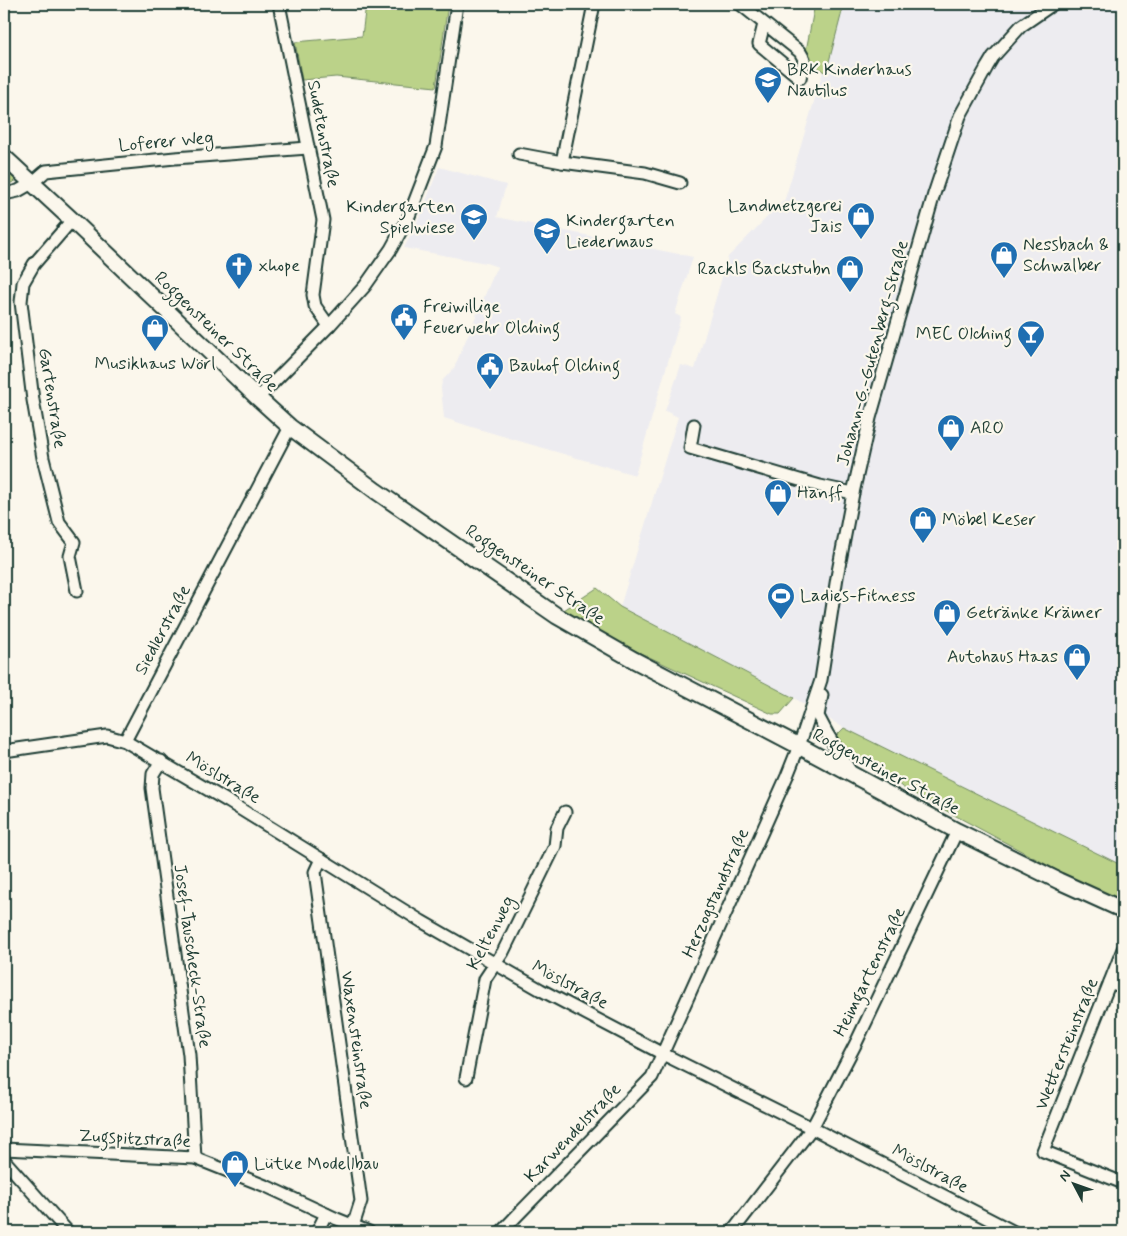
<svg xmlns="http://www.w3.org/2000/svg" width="1127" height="1236" font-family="Mynerve,sans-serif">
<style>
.built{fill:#edecf0}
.green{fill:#bbd289;stroke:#6d885e}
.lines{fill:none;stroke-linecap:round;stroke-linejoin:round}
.minor-casing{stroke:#1f3d34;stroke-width:15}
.secondary-casing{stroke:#1f3d34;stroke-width:19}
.minor{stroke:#fbf7ec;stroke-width:11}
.secondary{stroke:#fbf7ec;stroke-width:15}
.labels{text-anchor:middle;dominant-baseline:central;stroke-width:4.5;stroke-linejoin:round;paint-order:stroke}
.poi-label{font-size:18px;fill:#1f3d34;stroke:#fbf7ec;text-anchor:start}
.street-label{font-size:18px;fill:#1f3d34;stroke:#fbf7ec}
</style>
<rect width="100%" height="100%" fill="#fbf7ec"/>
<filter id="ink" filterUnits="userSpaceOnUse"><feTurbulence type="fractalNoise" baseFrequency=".02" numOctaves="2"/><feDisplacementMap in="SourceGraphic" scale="10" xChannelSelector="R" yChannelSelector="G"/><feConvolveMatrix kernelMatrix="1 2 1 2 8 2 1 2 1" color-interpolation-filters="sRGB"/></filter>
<g filter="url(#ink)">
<!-- built -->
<g class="built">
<polygon points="843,4 1123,4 1123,866 844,728 794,698 620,607 678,417 665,411 681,365 695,369 728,257 785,199"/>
<polygon points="439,167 506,185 497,217 693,257 675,314 681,317 635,475 475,428 444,418 441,388 442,381 454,368 493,276 498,267 486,263 404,248 421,214"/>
</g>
<!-- green -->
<g class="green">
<polygon points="366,4 448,4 436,87 336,77 302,80 295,42 362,36"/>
<polygon points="815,4 844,4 826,73 806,60 805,56"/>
<polygon points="4,166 18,180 4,186"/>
<polygon points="597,588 620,607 794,698 780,714 772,714 621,644 564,610"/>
<polygon points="844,728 1123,866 1123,903 1064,874 902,787 878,767 846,750 835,741 836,736"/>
</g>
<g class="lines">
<!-- minor casing -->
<g class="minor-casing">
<g id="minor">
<polyline points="279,4 323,220 313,295 315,306 329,326"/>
<polyline points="740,4 800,52 804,59 800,78 759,44 764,24"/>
<polyline points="519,154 562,162 645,173 680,183"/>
<polyline points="562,162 594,4"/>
<polyline points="4,194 18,191 32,183 46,171 175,158 308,148"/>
<polyline points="72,220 34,264 23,283 21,302 33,400 43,458 59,522 74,542 70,556 77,591"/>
<polyline points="258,398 329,326 365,286 391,249 409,216 436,146 457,4"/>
<polyline points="694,425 690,448 820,486 853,493"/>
<polyline points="822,695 818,716 828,735 852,774"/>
<polyline points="125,741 290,427"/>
<polyline points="4,751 107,736 125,741 229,802 421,921 541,990 663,1054 812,1128 1014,1232"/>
<polyline points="161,761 153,774 152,788 189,1055 195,1158"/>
<polyline points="321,859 315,872 361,1201 353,1226"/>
<polyline points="1123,949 1043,1151 1123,1183"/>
<polyline points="1110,982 1123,987"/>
<polyline points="466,1078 485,979 503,952 555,846 557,828 565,812"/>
<polyline points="4,1149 195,1158 268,1187 337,1219 369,1232"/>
<polyline points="4,1160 68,1232"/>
<polyline points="317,1232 326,1214"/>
<polyline points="501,1232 652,1077 724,917 787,776 799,746 821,680 837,577 853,493 870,418 934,194 960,116 987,67 993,57 1021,26 1053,4"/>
<polyline points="732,1232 812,1128 856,1043 957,831"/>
</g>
</g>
<!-- secondary casing -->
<g class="secondary-casing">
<polyline id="secondary" points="4,157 72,220 258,398 290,427 376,491 557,616 634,660 799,746 957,831 1059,881 1123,910"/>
</g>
<!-- minor -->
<use href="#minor" class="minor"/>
<!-- secondary -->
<use href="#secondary" class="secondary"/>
</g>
</g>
<!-- icons -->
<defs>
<g id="school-pin" transform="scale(1.4375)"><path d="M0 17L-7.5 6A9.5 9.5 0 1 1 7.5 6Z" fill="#1f6fb2" stroke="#fbf7ec"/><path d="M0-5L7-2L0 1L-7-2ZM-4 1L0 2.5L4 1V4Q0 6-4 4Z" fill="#fff"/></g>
<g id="shop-pin" transform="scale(1.4375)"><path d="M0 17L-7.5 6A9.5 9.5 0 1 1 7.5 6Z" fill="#1f6fb2" stroke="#fbf7ec"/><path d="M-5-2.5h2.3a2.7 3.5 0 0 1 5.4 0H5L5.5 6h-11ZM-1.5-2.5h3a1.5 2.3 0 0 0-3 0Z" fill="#fff"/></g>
<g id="church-pin" transform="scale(1.4375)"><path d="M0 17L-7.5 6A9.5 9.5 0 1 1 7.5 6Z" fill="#1f6fb2" stroke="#fbf7ec"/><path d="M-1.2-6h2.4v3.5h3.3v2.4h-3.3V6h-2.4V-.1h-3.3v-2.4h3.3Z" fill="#fff"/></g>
<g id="civic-pin" transform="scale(1.4375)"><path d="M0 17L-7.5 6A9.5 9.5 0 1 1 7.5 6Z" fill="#1f6fb2" stroke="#fbf7ec"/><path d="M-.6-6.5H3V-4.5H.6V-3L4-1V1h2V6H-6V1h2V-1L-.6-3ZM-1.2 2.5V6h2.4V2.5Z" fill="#fff"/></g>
<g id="bar-pin" transform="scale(1.4375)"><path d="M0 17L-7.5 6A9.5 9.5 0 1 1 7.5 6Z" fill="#1f6fb2" stroke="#fbf7ec"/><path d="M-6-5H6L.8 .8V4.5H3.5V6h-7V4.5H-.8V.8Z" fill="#fff"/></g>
<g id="stadium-pin" transform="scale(1.4375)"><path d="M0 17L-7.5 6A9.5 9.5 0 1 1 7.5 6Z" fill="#1f6fb2" stroke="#fbf7ec"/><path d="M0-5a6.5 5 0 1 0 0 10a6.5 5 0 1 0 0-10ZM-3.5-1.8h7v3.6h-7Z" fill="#fff"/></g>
</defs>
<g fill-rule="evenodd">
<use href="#school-pin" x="768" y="80"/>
<use href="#shop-pin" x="861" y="216"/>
<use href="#school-pin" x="474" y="217"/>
<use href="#school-pin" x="547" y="231"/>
<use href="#shop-pin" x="1004" y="255"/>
<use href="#church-pin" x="239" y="266"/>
<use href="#shop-pin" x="850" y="269"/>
<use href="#civic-pin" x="404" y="317"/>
<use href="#shop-pin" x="155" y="328"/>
<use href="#bar-pin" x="1031" y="334"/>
<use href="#civic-pin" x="490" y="366"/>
<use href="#shop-pin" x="951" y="428"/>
<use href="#shop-pin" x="778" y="493"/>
<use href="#shop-pin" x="923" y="520"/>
<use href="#stadium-pin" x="781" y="596"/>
<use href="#shop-pin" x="947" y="613"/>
<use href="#shop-pin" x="1077" y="657"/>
<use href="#shop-pin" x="235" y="1164"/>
</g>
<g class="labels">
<!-- poi labels -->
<g class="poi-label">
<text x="787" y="70">BRK Kinderhaus<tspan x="787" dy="21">Nautilus</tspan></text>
<text x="842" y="206" text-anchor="end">Landmetzgerei<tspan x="842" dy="21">Jais</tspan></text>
<text x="455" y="207" text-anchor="end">Kindergarten<tspan x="455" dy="21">Spielwiese</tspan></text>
<text x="566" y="221">Kindergarten<tspan x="566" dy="21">Liedermaus</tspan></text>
<text x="1023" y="245">Nessbach &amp;<tspan x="1023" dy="21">Schwalber</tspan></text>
<text x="258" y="266">xhope</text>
<text x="831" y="269" text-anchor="end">Rackls Backstubn</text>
<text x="423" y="307">Freiwillige<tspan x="423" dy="21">Feuerwehr Olching</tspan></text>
<text x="1012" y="334" text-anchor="end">MEC Olching</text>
<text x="155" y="364" text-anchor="middle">Musikhaus Wörl</text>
<text x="509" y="366">Bauhof Olching</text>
<text x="970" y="428">ARO</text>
<text x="797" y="493">Hanff</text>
<text x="942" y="520">Möbel Keser</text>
<text x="800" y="596">Ladies-Fitness</text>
<text x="966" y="613">Getränke Krämer</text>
<text x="1058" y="657" text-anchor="end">Autohaus Haas</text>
<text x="254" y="1164">Lütke Modellbau</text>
</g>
<!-- street labels -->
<g class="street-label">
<text transform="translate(323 134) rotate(79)">Sudetenstraße</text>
<text transform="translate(166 142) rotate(-5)">Loferer Weg</text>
<text transform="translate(216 332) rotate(44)">Roggensteiner Straße</text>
<text transform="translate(873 353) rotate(-75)">Johann-G.-Gutenberg-Straße</text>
<text transform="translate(52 398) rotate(81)">Gartenstraße</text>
<text transform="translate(535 575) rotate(34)">Roggensteiner Straße</text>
<text transform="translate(163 630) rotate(-62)">Siedlerstraße</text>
<text transform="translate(886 772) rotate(28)">Roggensteiner Straße</text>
<text transform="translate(223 778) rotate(31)">Möslstraße</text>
<text transform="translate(716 893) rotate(-66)">Herzogstandstraße</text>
<text transform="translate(491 933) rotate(-62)">Keltenweg</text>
<text transform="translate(192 956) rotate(82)">Josef-Tauscheck-Straße</text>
<text transform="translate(870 972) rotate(-64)">Heimgartenstraße</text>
<text transform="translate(570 985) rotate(28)">Möslstraße</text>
<text transform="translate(356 1040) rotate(82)">Waxensteinstraße</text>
<text transform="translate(1067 1044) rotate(-68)">Wettersteinstraße</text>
<text transform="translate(573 1133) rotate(-46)">Karwendelstraße</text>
<text transform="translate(135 1139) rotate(3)">Zugspitzstraße</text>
<text transform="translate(930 1169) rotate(28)">Möslstraße</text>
</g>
</g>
<!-- margin -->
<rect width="1127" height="1236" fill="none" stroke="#fbf7ec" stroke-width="20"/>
<rect x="10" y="10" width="1107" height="1216" fill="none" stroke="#1f3d34" stroke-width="2" filter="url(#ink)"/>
<!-- north arrow -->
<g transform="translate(1074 1184) rotate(311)" stroke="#fbf7ec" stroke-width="4" paint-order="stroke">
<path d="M0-4L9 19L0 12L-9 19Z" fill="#1f3d34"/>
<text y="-8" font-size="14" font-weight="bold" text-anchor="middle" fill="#1f3d34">N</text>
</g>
</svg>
